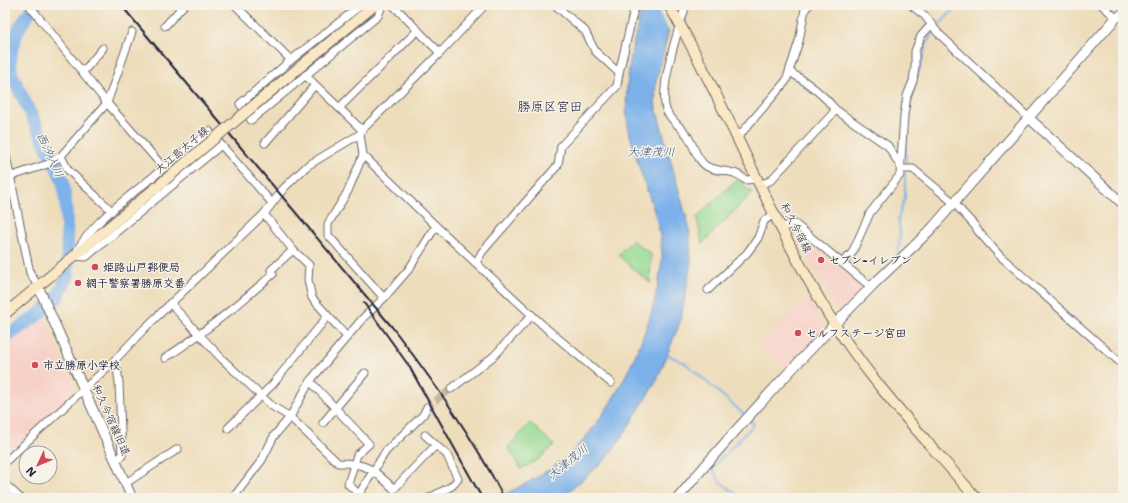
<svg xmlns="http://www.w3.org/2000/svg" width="1128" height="503" font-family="'Shantell Sans','Klee One',sans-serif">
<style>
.built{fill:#f7d1c8}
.green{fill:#95da93;stroke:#5c7e67}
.water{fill:#7cb1ea;stroke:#4f6a92}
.pier{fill:#edb}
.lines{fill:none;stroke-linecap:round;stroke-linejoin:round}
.stream{stroke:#7cb1ea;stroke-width:2}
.river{stroke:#7cb1ea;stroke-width:13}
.minor-tunnel{stroke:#c5b8a1;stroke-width:7;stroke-dasharray:7 3.5;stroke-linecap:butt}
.minor-casing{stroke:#696368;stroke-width:9}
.tertiary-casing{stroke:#696368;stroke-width:11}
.secondary-casing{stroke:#696368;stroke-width:12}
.minor{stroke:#fff;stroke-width:7}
.tertiary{stroke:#fff;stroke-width:9}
.secondary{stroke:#fae7c3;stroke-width:10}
.rail{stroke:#22223b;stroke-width:2}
.secondary-bridge-casing{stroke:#696368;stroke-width:12;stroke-linecap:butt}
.secondary-bridge{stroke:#fae7c3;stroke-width:10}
.poi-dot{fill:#d1495b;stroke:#f7f3e8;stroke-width:1.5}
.labels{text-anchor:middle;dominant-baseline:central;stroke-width:3;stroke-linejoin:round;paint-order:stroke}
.street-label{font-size:11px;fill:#22223b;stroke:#f7f3e8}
.poi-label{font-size:11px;font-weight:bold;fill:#22223b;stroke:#f7f3e8;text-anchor:start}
.water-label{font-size:12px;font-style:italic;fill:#425478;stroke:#f7f3e8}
.quarter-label{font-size:13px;fill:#22223b;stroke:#f7f3e8}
</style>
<rect width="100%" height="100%" fill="#f7f3e8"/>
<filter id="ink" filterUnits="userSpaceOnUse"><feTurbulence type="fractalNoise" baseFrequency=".025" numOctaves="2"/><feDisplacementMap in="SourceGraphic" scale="8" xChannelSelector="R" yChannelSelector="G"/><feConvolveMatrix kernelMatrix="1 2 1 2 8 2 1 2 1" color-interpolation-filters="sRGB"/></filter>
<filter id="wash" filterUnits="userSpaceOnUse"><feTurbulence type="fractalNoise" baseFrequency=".012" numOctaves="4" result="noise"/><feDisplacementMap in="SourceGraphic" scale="16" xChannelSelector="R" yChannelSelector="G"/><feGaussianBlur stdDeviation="0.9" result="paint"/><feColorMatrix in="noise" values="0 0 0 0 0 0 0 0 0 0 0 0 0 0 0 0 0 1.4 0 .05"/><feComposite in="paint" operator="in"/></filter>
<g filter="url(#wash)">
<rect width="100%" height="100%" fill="#edb"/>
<!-- built -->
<g class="built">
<polygon points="811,245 865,290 840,315 805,251"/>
<polygon points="806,296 826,330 788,369 759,346"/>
<polygon points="43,313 76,390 5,459 5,340"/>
</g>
<!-- green -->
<g class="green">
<polygon points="737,179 752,193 702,244 697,217"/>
<polygon points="632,240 651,254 650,283 618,255"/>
<polygon points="530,423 554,445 539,459 521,469 508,447"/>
</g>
<!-- water -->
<path class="water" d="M643,5H675L656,82L655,104L689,227L691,259L687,286L680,322L658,378L622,437L604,461L561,498H497C524,485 552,471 574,450C615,409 653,330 660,273C661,266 663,259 662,252C660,218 645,189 636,156C633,144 628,131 627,118C624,80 633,42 643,5Z"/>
<!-- pier -->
<polygon class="pier" points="655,5 677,6 670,33"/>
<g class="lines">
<!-- stream -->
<g class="stream">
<polyline points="937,27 958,5"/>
<path d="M917,77C923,62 924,43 934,31"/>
<polyline points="906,167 906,134"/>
<polyline points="898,255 900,233 898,219 905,198 905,172"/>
<polyline points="666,354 685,363 746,416"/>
<polyline points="738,498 734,492 720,482 712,468 754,424 749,419"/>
</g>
<!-- river -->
<path class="river" d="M5,338L39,314L57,298L68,276L66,206L63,181L12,75C6,48 19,25 35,5"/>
</g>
</g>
<g filter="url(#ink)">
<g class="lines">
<!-- minor-tunnel -->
<polyline class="minor-tunnel" points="427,407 451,389"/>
<!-- minor casing -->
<g class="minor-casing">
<g id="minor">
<polyline points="29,5 107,103 164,168"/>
<polyline points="235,5 291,60"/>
<polyline points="361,5 291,60 240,104 251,120 378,16 382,5"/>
<polyline points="393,5 440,53"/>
<polyline points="555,5 585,31 595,51 619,73"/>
<path d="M686,5C679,27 657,92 667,112C672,121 681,127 687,135C694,145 696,159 706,166C718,173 734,168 745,180L758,179"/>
<polyline points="911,5 925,16 938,33 1029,118"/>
<polyline points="1102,5 1116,18"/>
<polyline points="165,26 184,5"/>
<polyline points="83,72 103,48"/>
<path d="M790,72C807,82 823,94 836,110"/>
<polyline points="305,75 362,130 360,134 363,155 436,226 547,329 611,383"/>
<polyline points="339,108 418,30"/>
<polyline points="362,130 440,53 485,5"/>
<polyline points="738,137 786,81 799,41 805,9 809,5"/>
<polyline points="265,143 315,85"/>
<path d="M221,145L86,257L74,256C89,227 114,208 139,188C163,169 186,150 209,131L272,203"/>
<polyline points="5,151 30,273 38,286"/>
<polyline points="363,155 348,191 328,224 328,235 384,298"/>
<polyline points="61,156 68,170 112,211"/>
<polyline points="9,177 48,164 61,156 107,103 132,32"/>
<polyline points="761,184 770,181 836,110 888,146 902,169 913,169 954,203 975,226 978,231 999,255 1123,365"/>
<polyline points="264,214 293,250 309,265 308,280 312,298 347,337"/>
<polyline points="781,227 795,224 871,287"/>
<polyline points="843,262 852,253 870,213 900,175 904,115 907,96 913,81 915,67 915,51 921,36 931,25"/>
<polyline points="476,263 482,252 558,165 561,146 617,86 619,73 635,5"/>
<polyline points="708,290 747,253 758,238 764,221 775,213"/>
<path d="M170,303L222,359L272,406L290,417L338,463C367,463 373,469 394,489L436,445"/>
<path d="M165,358C204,333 238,305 273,274L271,270L293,250"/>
<polyline points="112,363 117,369 119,382 122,456 116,460"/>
<polyline points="310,381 369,444 357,455 348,484 363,498"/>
<polyline points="451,389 494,356 532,315"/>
<polyline points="323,423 365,373"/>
<polyline points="228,428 273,384 327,317"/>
<polyline points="425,435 447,455 458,479 452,486 429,498"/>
<polyline points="5,462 112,363 144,329 264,214 284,188 307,166 360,134"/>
<polyline points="126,483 178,449"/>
<polyline points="5,484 20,498"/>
<polyline points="359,494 386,451 423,415 427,407"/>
<polyline points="233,498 262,460 274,436 290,417 310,381 363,318 384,298 409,269 436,226"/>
</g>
</g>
<!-- tertiary casing -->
<g class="tertiary-casing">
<g id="tertiary">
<polyline points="1029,118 1123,204"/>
<polyline points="38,286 132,498"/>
<path d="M678,498C738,425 804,355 871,287C891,267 912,249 932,228L1116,18L1123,14"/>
</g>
</g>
<!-- secondary casing -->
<g class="secondary-casing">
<g id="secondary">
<path d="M669,5C727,106 769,217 830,317C870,382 926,439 976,498"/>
<polyline points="301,66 375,5"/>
<polyline points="5,314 165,180"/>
</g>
</g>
<!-- minor -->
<use href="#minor" class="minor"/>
<!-- tertiary -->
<use href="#tertiary" class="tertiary"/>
<!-- secondary -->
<use href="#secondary" class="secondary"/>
<!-- rail -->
<g class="rail">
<path d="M121,5L392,327C434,382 473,437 504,498"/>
<polyline points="364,303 409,366 482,498"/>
</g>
<!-- secondary-bridge casing -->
<g class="secondary-bridge-casing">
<polyline id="secondary-bridge" points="165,180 301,66"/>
</g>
<!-- secondary-bridge -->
<use href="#secondary-bridge" class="secondary-bridge"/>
</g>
</g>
<!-- markers -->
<g class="poi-dot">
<circle cx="821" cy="260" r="4"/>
<circle cx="95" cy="267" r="4"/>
<circle cx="78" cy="283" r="4"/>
<circle cx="798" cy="333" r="4"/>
<circle cx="35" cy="365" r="4"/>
</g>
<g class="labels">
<!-- street labels -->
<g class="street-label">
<text transform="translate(182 150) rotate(-40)">大江島太子線</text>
<text transform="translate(796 228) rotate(63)">和久今宿線</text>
<text transform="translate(111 420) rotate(66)">和久今宿線旧道</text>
</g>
<!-- poi labels -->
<g class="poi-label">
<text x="829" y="260">セブン-イレブン</text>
<text x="103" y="267">姫路山戸郵便局</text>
<text x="86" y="283">網干警察署勝原交番</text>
<text x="806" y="333">セルフステージ宮田</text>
<text x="43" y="365">市立勝原小学校</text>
</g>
<!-- water labels -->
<g class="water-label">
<text x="651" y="152">大津茂川</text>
<text transform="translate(50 155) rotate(66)">西汐入川</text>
<text transform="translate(568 462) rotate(-39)">大津茂川</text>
</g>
<!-- quarter labels -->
<g class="quarter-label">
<text x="550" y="106">勝原区宮田</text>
</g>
</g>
<!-- margin -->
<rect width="1128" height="503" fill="none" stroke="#f7f3e8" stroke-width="20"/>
<!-- north arrow -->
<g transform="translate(38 465) rotate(226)"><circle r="19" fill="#f7f3e8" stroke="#a29fa3"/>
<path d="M0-3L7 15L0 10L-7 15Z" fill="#d1495b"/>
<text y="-6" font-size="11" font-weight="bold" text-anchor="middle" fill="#22223b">N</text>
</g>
</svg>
